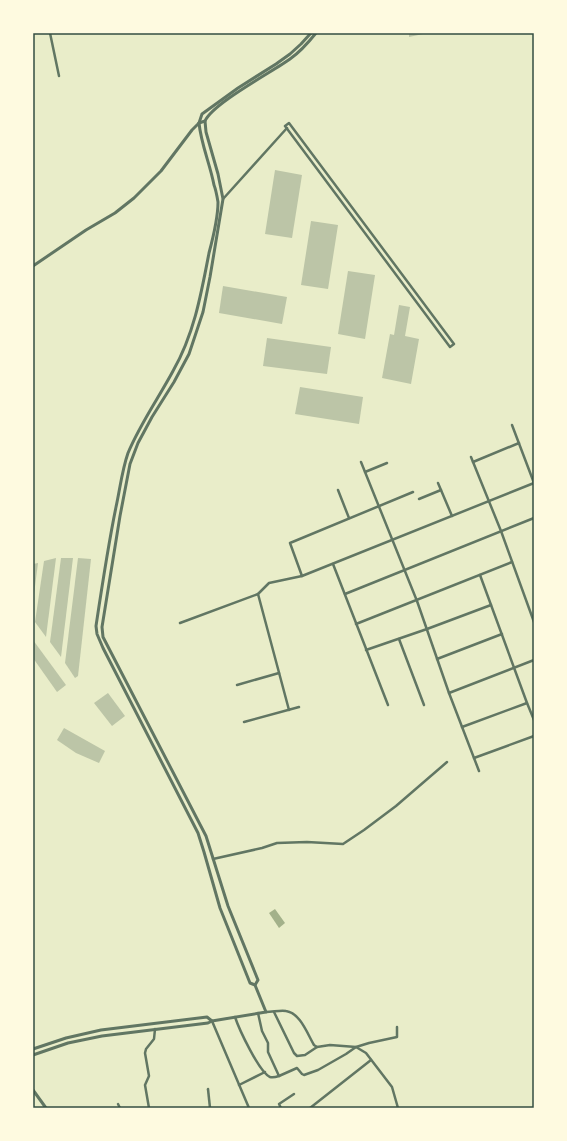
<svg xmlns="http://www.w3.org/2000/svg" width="567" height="1141" font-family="Barlow,sans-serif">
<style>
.water{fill:#a3b18a}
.building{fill:#bcc5a7}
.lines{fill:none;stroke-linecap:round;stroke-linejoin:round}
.minor{stroke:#617663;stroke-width:2.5}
.tertiary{stroke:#617663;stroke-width:3}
.neatline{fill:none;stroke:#344e41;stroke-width:1.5}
</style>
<rect width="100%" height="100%" fill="#e9edc9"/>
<!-- water -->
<polygon class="water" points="275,909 285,923 279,928 269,913"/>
<!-- building -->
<g class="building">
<polygon points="409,33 423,33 423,34 409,37"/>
<polygon points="275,170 302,175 292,238 265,234"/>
<polygon points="311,221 338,225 328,289 301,285"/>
<polygon points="348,271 375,275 365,339 338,334"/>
<polygon points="223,286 287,297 282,324 219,313"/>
<polygon points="399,305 410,307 405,336 419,339 411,384 382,378 390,334 394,335"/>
<polygon points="267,338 331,347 327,374 263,366"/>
<polygon points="300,387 363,397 359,424 295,414"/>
<polygon points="56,558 46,637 35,622 44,561"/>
<polygon points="61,558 73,558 61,657 50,642"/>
<polygon points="78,558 91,559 78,676 75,678 65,663"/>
<polygon points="38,563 34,594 33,594 33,564"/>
<polygon points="33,640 66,685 57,692 33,658"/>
<polygon points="108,693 125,716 112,726 94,703"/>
<polygon points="64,728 105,751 99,763 76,753 57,740"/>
</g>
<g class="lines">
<!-- minor -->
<g class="minor">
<polyline points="50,33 59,76"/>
<polygon points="289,123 454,344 450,347 285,126"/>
<polyline points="223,199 287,128"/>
<polyline points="512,425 534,483"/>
<polyline points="471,457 501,531 534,622"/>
<polyline points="361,462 417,601 449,693 479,771"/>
<polyline points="473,462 519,443"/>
<polyline points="365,472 387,463"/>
<polyline points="438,483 452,516"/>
<polyline points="338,490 349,518"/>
<polyline points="419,499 441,490"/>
<polyline points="333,564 388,705"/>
<polyline points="480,575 527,703 534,720"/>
<polyline points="302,576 290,543 413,492"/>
<polyline points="258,594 289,710"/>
<polyline points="345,594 534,518"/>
<polyline points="180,623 258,594 269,583 302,576 534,483"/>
<polyline points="356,624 512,562"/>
<polyline points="399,639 424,705"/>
<polyline points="366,650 427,629 491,605"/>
<polyline points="437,659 502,634"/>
<polyline points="237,685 279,673"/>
<polyline points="449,693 534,660"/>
<polyline points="244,722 299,707"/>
<polyline points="462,727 527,703"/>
<polyline points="474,758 534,736"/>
<polyline points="213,859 262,848 277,843 307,842 343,844 364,830 396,806 447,762"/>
<path d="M266,1012C273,1012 280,1010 286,1011C300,1013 307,1033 314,1045L317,1047L330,1045L356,1047L366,1053L392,1087L398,1108"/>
<polyline points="274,1012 294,1053 297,1056 305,1055 317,1047"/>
<path d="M235,1017C239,1029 259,1072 270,1077C273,1078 276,1077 279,1076L268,1052V1043L262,1031L258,1013"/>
<polyline points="212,1021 249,1108"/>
<polyline points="279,1076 297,1068 302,1074 304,1075 318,1070 346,1054 356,1047 369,1043 397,1037 397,1027"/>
<polyline points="239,1085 265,1072"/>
<polyline points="208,1089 210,1108"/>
<polyline points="118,1104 120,1108"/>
<polyline points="149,1108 145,1085 149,1076 145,1053 146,1049 154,1039 155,1029"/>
<polyline points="281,1108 279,1104 294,1094"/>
<polyline points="310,1108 371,1060"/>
</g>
<!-- tertiary -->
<g class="tertiary">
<polyline points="205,121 206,132 218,174 223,199 210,277 203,312 189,354 174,382 152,417 138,443 130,464 120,516 102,627 103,637 206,836 228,906 258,980 255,985"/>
<path d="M199,123L205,121C213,103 272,72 290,59C300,52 308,43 316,33"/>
<polyline points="33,266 86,230 115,213 134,198 161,171 192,130 199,123 202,114 238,88 276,64 290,54 301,44 311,33"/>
<polyline points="33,1049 66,1038 101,1030 207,1017 212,1021"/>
<path d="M33,1055L68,1043L102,1036L208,1023L212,1021L266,1012L255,985L250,983L220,908L204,852L198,833L103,648L97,634L96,626C102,586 108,546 116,507C120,489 122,470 128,453C140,424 158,399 173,371C194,334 201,295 209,253C213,238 218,218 218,202C217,196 216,190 214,185C210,164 201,144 199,123"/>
<polyline points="33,1090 46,1108"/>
</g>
</g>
<!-- border -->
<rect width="567" height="1141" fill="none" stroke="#fefae0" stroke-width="68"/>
<rect x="34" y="34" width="499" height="1073" class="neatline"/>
</svg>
